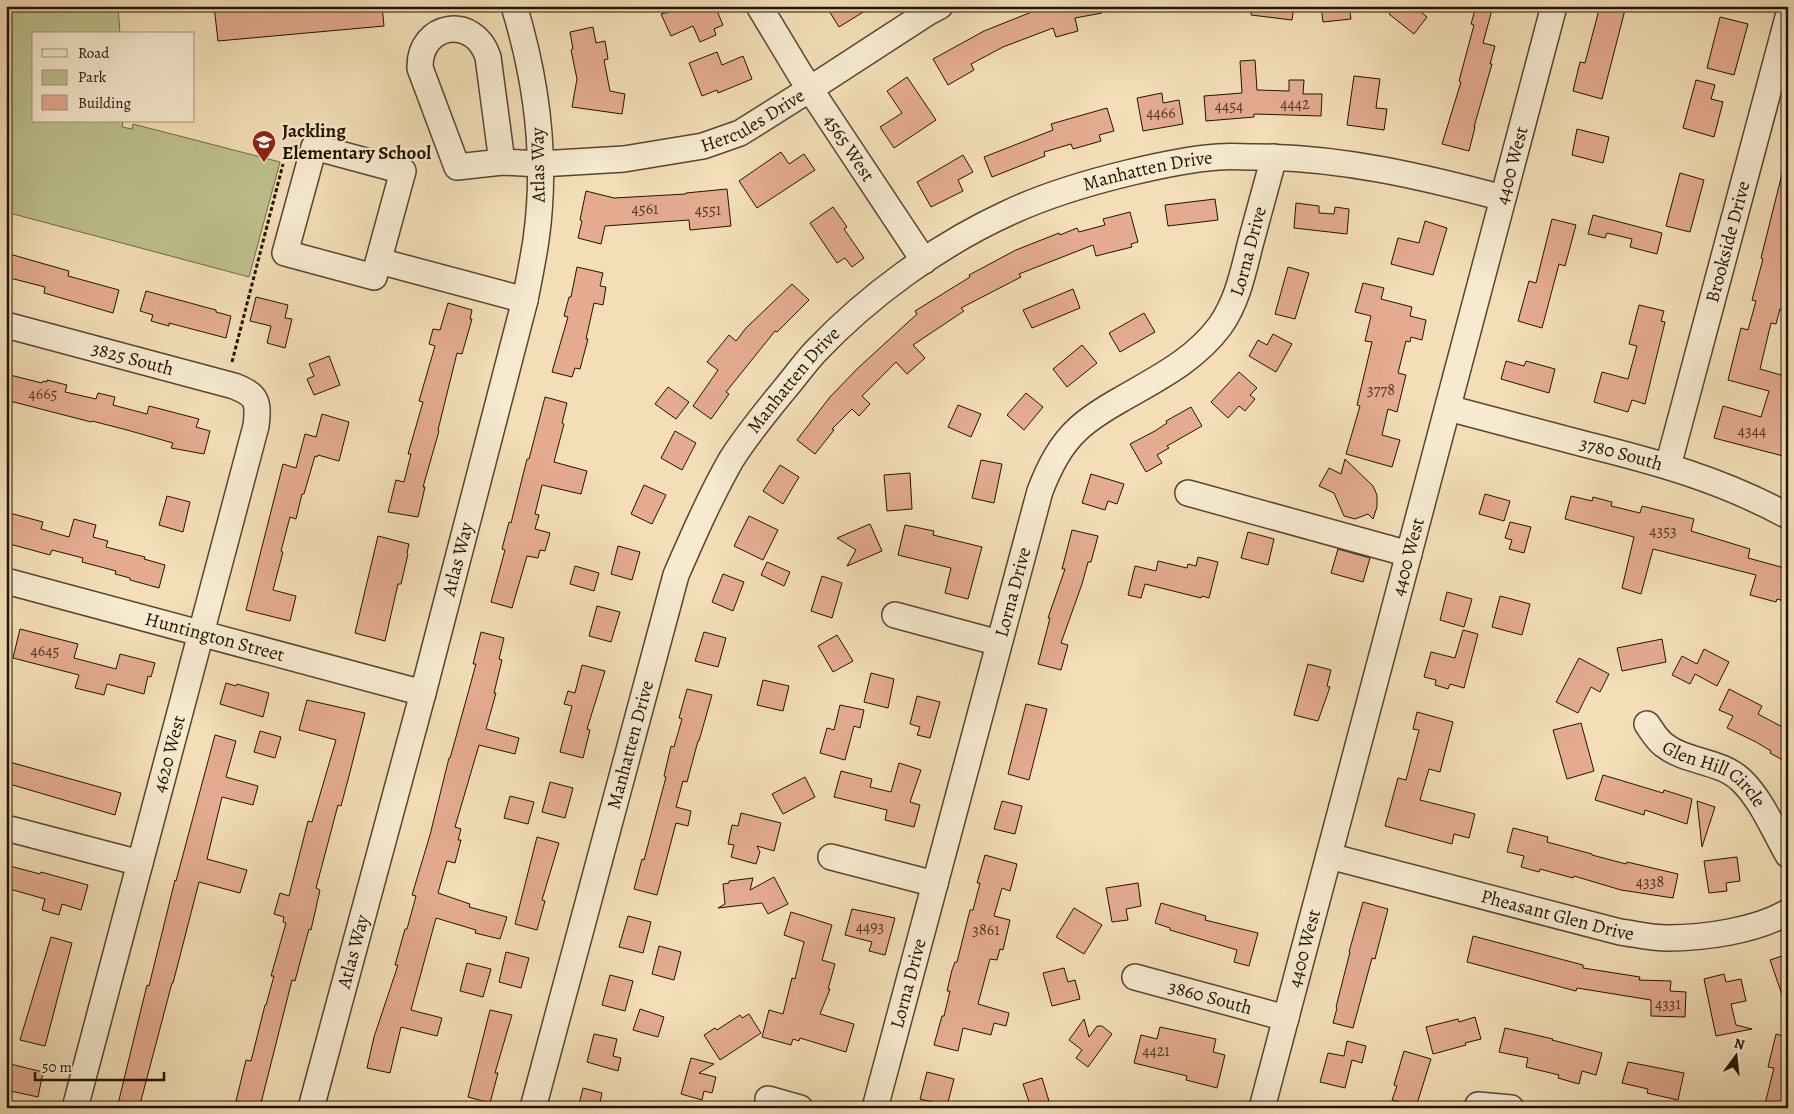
<svg xmlns="http://www.w3.org/2000/svg" width="1794" height="1114" font-family="Alegreya,serif">
<style>
.green{fill:#bdc18d;stroke:#706a46}
.building{fill:#e4ab90;stroke:#221400}
.lines{fill:none;stroke-linecap:round;stroke-linejoin:round}
.minor-casing{stroke:#56462e;stroke-width:28}
.path{stroke:#221400;stroke-width:3;stroke-dasharray:4 2.5;stroke-linecap:butt}
.minor{stroke:#f7ead0;stroke-width:25}
.labels{text-anchor:middle;dominant-baseline:central;stroke-width:4.5;stroke-linejoin:round;paint-order:stroke}
.number-label{font-size:16px;fill:#523a24}
.street-label{font-size:19px;fill:#221400;stroke:#f7ead0}
.poi-label{font-size:19px;font-weight:bold;fill:#221400;stroke:#f7ead0;text-anchor:start}
</style>
<rect width="100%" height="100%" fill="#f3deb7"/>
<filter id="stains"><feTurbulence type="fractalNoise" baseFrequency=".004" numOctaves="4"/><feColorMatrix values="0 0 0 0 .2 0 0 0 0 .09 0 0 0 0 .02 0 0 0 .5 -.17"/></filter>
<radialGradient id="worn" r=".72"><stop offset=".6" stop-color="#630" stop-opacity="0"/><stop offset="1" stop-color="#630" stop-opacity=".3"/></radialGradient>
<!-- green -->
<polygon class="green" points="6,6 118,6 120,34 34,34 34,121 123,121 122,127 132,129 133,124 280,162 249,277 6,212"/>
<!-- building -->
<g class="building">
<polygon points="214,6 382,6 384,26 218,41"/>
<polygon points="669,6 715,6 723,25 714,29 716,35 700,42 693,26 671,36 661,14 670,12"/>
<polygon points="826,6 873,6 839,27"/>
<polygon points="1038,6 1102,6 1102,13 1075,18 1078,31 1056,37 1053,28 1003,47 971,64 974,70 948,85 933,59 984,31 1039,9"/>
<polygon points="1251,6 1294,6 1292,20 1251,15"/>
<polygon points="1321,6 1349,6 1351,19 1323,22"/>
<polygon points="1395,6 1414,6 1427,17 1414,34 1389,14"/>
<polygon points="1476,6 1493,6 1483,43 1495,46 1490,64 1492,64 1474,127 1475,127 1469,151 1442,144 1461,82 1459,81 1474,25 1471,24"/>
<polygon points="1600,6 1626,6 1602,99 1573,91 1580,62 1585,63"/>
<polygon points="1720,17 1748,24 1734,75 1707,68"/>
<polygon points="593,27 596,43 605,41 608,59 604,60 610,91 625,94 622,114 572,107 577,79 571,50 573,49 570,32"/>
<polygon points="717,52 722,65 743,56 752,79 718,93 717,90 702,96 689,63"/>
<polygon points="1255,60 1257,90 1289,91 1289,80 1304,80 1303,94 1322,94 1321,116 1254,114 1254,117 1206,121 1204,96 1242,93 1240,61"/>
<polygon points="1354,76 1380,79 1376,108 1387,109 1384,130 1347,125"/>
<polygon points="907,77 936,120 894,148 880,127 902,113 887,91"/>
<polygon points="1696,80 1715,85 1711,99 1723,102 1714,137 1683,128"/>
<polygon points="1162,93 1163,103 1179,100 1183,124 1143,131 1137,98"/>
<polygon points="1107,108 1114,131 1099,135 1101,141 1073,149 1071,144 1044,152 1045,156 992,177 984,157 1053,130 1051,124"/>
<polygon points="1577,129 1609,137 1603,163 1572,155"/>
<polygon points="781,152 789,164 804,154 815,170 757,208 739,181"/>
<polygon points="963,155 973,172 958,180 963,191 931,207 917,182"/>
<polygon points="1783,170 1788,171 1788,272 1782,293 1788,294 1788,311 1780,309 1776,324 1771,323 1760,369 1788,377 1788,438 1783,456 1714,438 1723,406 1761,417 1769,391 1728,380 1741,328 1748,330 1756,301 1752,300 1763,259 1761,258"/>
<polygon points="1680,173 1704,180 1690,232 1666,226"/>
<polygon points="727,189 731,226 690,230 689,220 605,226 601,244 578,238 582,221 580,220 586,191 614,198 686,194 686,193"/>
<polygon points="1215,199 1218,220 1168,226 1165,205"/>
<polygon points="1296,203 1319,206 1319,213 1334,214 1335,207 1349,209 1347,234 1294,228"/>
<polygon points="833,207 847,227 844,229 864,258 852,267 845,258 837,263 810,223"/>
<polygon points="1130,212 1138,242 1131,244 1132,247 1096,256 1093,245 1019,274 1021,277 961,308 964,311 913,345 925,358 907,374 896,362 862,396 870,404 859,416 852,409 832,429 834,430 815,454 797,440 830,397 858,368 917,314 915,311 970,277 969,275 1016,250 1059,233 1060,235 1077,228 1079,232 1105,225 1103,219"/>
<polygon points="1593,215 1662,233 1657,254 1630,247 1632,239 1607,233 1605,238 1588,234"/>
<polygon points="1552,219 1576,225 1565,266 1559,264 1542,328 1518,321 1529,281 1536,283"/>
<polygon points="1425,221 1447,228 1433,275 1391,264 1398,238 1419,243"/>
<polygon points="6,253 69,271 68,276 119,290 113,313 44,293 45,287 6,277"/>
<polygon points="577,267 603,273 600,286 606,287 603,305 594,303 586,339 588,339 580,369 575,368 572,377 552,372 568,317 564,316 569,297 571,297"/>
<polygon points="1288,267 1309,273 1295,319 1275,314"/>
<polygon points="1363,283 1384,288 1381,299 1412,307 1410,316 1426,320 1422,340 1411,337 1410,342 1406,341 1398,373 1406,375 1397,412 1388,409 1382,435 1400,440 1392,467 1346,454 1360,406 1357,405 1372,342 1365,341 1371,316 1355,312"/>
<polygon points="792,284 809,300 777,332 775,331 726,392 729,394 711,419 693,406 718,370 707,362 729,335 736,341 746,328"/>
<polygon points="1073,289 1080,308 1032,328 1023,310"/>
<polygon points="146,291 216,310 216,312 231,316 226,338 169,323 169,326 151,321 153,315 140,311"/>
<polygon points="256,297 288,305 285,318 292,319 285,348 267,343 271,326 250,321"/>
<polygon points="448,303 472,310 470,319 472,319 462,354 457,353 438,430 439,431 423,487 425,487 418,517 388,512 396,480 404,482 411,454 408,454 423,402 419,401 435,346 429,344 433,329 440,330"/>
<polygon points="1639,305 1664,311 1661,321 1665,322 1645,404 1632,400 1628,412 1594,402 1602,372 1628,379 1637,346 1629,344"/>
<polygon points="1144,313 1155,332 1120,352 1109,333"/>
<polygon points="1273,334 1292,344 1276,372 1249,356 1258,340 1267,345"/>
<polygon points="1082,345 1097,363 1067,387 1053,369"/>
<polygon points="329,356 340,385 314,395 307,379 314,376 309,364"/>
<polygon points="1506,361 1524,366 1526,361 1555,369 1549,393 1501,379"/>
<polygon points="1239,372 1257,388 1250,395 1255,399 1245,411 1239,406 1228,418 1211,402"/>
<polygon points="6,374 42,383 43,381 47,382 47,380 67,385 65,392 96,399 98,393 115,397 113,405 147,414 149,406 199,419 196,427 210,431 204,454 171,448 173,443 127,430 92,421 91,422 6,400"/>
<polygon points="668,387 689,402 676,419 655,404"/>
<polygon points="1026,393 1043,407 1024,430 1007,415"/>
<polygon points="545,397 567,403 562,423 564,424 554,462 587,471 581,494 542,485 535,514 539,515 535,529 550,533 545,551 540,550 538,558 527,556 512,608 491,602 505,550 502,549 509,522 511,523 527,459 529,459"/>
<polygon points="958,405 981,414 971,437 948,427"/>
<polygon points="1191,407 1202,426 1167,446 1169,448 1157,455 1162,463 1146,472 1130,444 1155,431 1167,423 1166,421"/>
<polygon points="322,414 349,422 339,461 318,455 317,457 315,456 304,494 302,494 296,519 290,517 281,551 283,552 273,590 296,596 290,621 246,610 283,464 296,468 305,434 316,437"/>
<polygon points="675,431 696,443 682,470 661,458"/>
<polygon points="1345,459 1373,486 1377,495 1377,507 1373,519 1368,514 1355,519 1344,516 1334,493 1319,486 1329,468 1341,474"/>
<polygon points="981,460 1002,464 994,503 972,498"/>
<polygon points="780,465 799,477 783,504 763,491"/>
<polygon points="910,473 912,509 887,511 884,475"/>
<polygon points="1091,474 1124,484 1117,504 1108,501 1105,510 1082,503"/>
<polygon points="644,485 666,495 652,524 631,514"/>
<polygon points="1485,494 1510,501 1504,521 1479,514"/>
<polygon points="167,496 190,502 183,532 159,525"/>
<polygon points="1571,496 1592,501 1593,497 1612,502 1611,506 1640,513 1642,506 1694,519 1691,531 1750,549 1748,558 1788,569 1788,602 1777,599 1776,602 1750,595 1756,575 1653,549 1641,594 1622,588 1634,537 1565,519"/>
<polygon points="6,512 43,522 41,529 69,537 74,519 96,525 93,537 108,541 106,547 145,557 144,559 165,565 159,588 130,580 130,578 115,574 116,571 82,562 83,558 52,550 50,555 6,543"/>
<polygon points="749,516 778,530 763,560 734,546"/>
<polygon points="1510,522 1531,527 1524,553 1509,549 1512,540 1505,538"/>
<polygon points="870,524 882,551 847,566 856,550 837,538"/>
<polygon points="905,525 934,531 933,535 982,547 968,599 945,593 951,568 898,555"/>
<polygon points="1072,530 1098,536 1091,562 1088,562 1082,584 1061,643 1068,645 1061,670 1038,664 1050,618 1048,618 1065,569 1062,569"/>
<polygon points="1248,532 1274,539 1268,565 1241,558"/>
<polygon points="378,536 409,544 407,553 408,554 401,584 398,584 385,641 355,633"/>
<polygon points="618,546 640,552 632,580 611,574"/>
<polygon points="1338,549 1370,558 1363,582 1331,573"/>
<polygon points="1198,557 1218,562 1209,598 1202,596 1201,598 1145,584 1141,598 1128,595 1135,566 1156,571 1158,561 1187,568 1188,564 1196,566"/>
<polygon points="767,562 790,572 784,586 761,575"/>
<polygon points="575,566 599,573 594,591 570,584"/>
<polygon points="723,574 744,582 733,611 712,602"/>
<polygon points="822,576 842,583 832,618 811,611"/>
<polygon points="1447,592 1472,599 1464,627 1440,620"/>
<polygon points="1500,596 1530,604 1522,635 1492,627"/>
<polygon points="597,606 620,612 611,642 589,636"/>
<polygon points="20,629 78,644 74,658 116,669 120,654 155,663 151,677 148,676 144,694 107,684 104,695 75,688 79,675 13,658"/>
<polygon points="1463,630 1478,634 1464,688 1450,684 1448,689 1435,685 1436,680 1424,677 1431,652 1455,658"/>
<polygon points="481,632 504,638 499,659 502,660 494,693 496,693 486,729 519,738 515,754 479,745 455,827 461,829 458,840 461,840 455,863 447,861 438,893 470,904 469,907 507,917 500,939 475,933 476,930 436,918 411,1010 442,1018 437,1036 401,1027 390,1073 367,1068 374,1037 398,965 395,965 405,929 407,929 416,896 412,895 430,835 449,758 450,758 454,744 476,664 473,664"/>
<polygon points="704,632 726,638 718,667 695,661"/>
<polygon points="837,635 853,661 833,672 818,646"/>
<polygon points="1662,639 1666,662 1622,671 1617,648"/>
<polygon points="1704,649 1729,662 1717,686 1695,674 1690,684 1672,675 1682,656 1697,664"/>
<polygon points="1579,658 1609,674 1600,692 1591,687 1578,713 1556,702"/>
<polygon points="1308,664 1331,670 1327,686 1330,687 1318,721 1294,715"/>
<polygon points="582,665 605,671 587,729 590,730 583,758 560,752 572,706 564,704 568,691 575,693"/>
<polygon points="871,673 894,679 888,708 864,702"/>
<polygon points="763,680 789,686 783,711 757,705"/>
<polygon points="226,683 236,686 237,684 269,693 263,717 220,704"/>
<polygon points="687,689 712,695 699,741 698,741 687,782 683,781 676,807 691,811 688,826 676,823 657,895 634,889 642,859 644,860 666,777 664,776 671,746 674,747 682,719 679,718"/>
<polygon points="1729,689 1762,706 1758,714 1788,730 1788,763 1770,753 1771,751 1756,742 1727,728 1733,716 1719,710"/>
<polygon points="917,696 940,702 930,738 917,735 920,727 910,724"/>
<polygon points="307,700 365,713 349,776 341,806 338,805 316,888 320,890 311,930 309,929 295,981 292,980 260,1107 236,1101 246,1060 251,1061 265,1005 266,1005 274,976 271,976 286,923 283,922 284,917 274,914 280,893 289,896 308,821 312,822 336,740 299,730"/>
<polygon points="1026,704 1047,709 1029,780 1008,774"/>
<polygon points="840,705 864,710 860,728 854,726 845,760 820,753 827,728 834,730"/>
<polygon points="1417,712 1453,722 1440,772 1429,769 1420,800 1475,814 1469,838 1454,834 1452,844 1385,826 1398,778 1406,780 1419,730 1413,729"/>
<polygon points="1581,723 1594,771 1567,779 1553,730"/>
<polygon points="260,731 281,737 275,758 254,752"/>
<polygon points="215,735 236,741 226,777 258,786 253,805 222,797 207,859 247,870 240,893 199,882 173,983 172,983 139,1108 117,1108 147,985 149,986 175,880 176,881"/>
<polygon points="6,761 121,793 115,815 6,783"/>
<polygon points="899,763 921,770 910,802 920,805 914,827 885,820 887,810 834,797 841,771 872,779 870,787 891,792"/>
<polygon points="1603,775 1663,793 1664,790 1692,799 1687,824 1645,810 1644,815 1595,800"/>
<polygon points="805,777 815,797 783,814 772,794"/>
<polygon points="550,782 573,788 565,818 542,812"/>
<polygon points="510,796 534,802 528,824 504,818"/>
<polygon points="1002,801 1022,806 1015,834 994,829"/>
<polygon points="1697,801 1715,807 1702,847"/>
<polygon points="741,813 781,823 774,851 757,846 760,852 756,864 731,857 734,845 728,844 732,825 738,826"/>
<polygon points="1513,828 1548,837 1547,842 1592,854 1592,855 1626,864 1627,862 1678,874 1673,898 1621,890 1574,876 1573,878 1540,869 1539,872 1521,867 1524,856 1507,852"/>
<polygon points="537,837 559,843 542,900 545,901 537,930 515,924"/>
<polygon points="985,855 1017,864 1010,891 1002,888 994,916 1010,920 1003,950 1000,949 997,960 990,959 978,1004 1009,1013 1006,1026 994,1023 991,1035 963,1028 958,1051 934,1045 942,1016 944,1016 950,991 947,991 952,970 955,962 957,962 970,910 973,910 980,883 977,883"/>
<polygon points="1737,857 1740,881 1726,883 1727,891 1709,893 1704,861"/>
<polygon points="6,865 40,874 41,872 88,885 81,910 62,904 59,915 42,910 45,899 6,888"/>
<polygon points="774,877 788,904 768,914 762,903 718,908 725,904 723,884 729,883 729,881 753,878 750,890"/>
<polygon points="1138,883 1141,906 1126,909 1128,920 1112,922 1106,888"/>
<polygon points="1363,902 1388,909 1375,959 1372,958 1353,1028 1333,1023 1337,1008 1336,1007 1350,952 1349,952"/>
<polygon points="1161,903 1206,916 1205,920 1258,933 1249,966 1234,962 1237,950 1170,930 1170,928 1155,923"/>
<polygon points="1074,908 1102,925 1084,954 1056,937"/>
<polygon points="852,909 895,918 885,955 869,951 872,942 845,935"/>
<polygon points="791,912 832,925 822,960 835,964 828,989 830,989 820,1014 854,1024 846,1052 800,1038 799,1041 793,1039 791,1045 762,1037 769,1010 783,1014 792,978 795,979 804,942 784,935"/>
<polygon points="628,916 651,922 643,953 619,947"/>
<polygon points="1473,936 1583,965 1583,968 1640,977 1639,980 1671,981 1670,991 1686,992 1685,1017 1651,1016 1651,1000 1577,988 1576,991 1467,962"/>
<polygon points="51,937 72,943 45,1046 20,1040"/>
<polygon points="659,946 681,952 674,980 652,974"/>
<polygon points="506,952 529,958 521,988 499,982"/>
<polygon points="1788,954 1788,1005 1786,1006 1770,960"/>
<polygon points="467,963 491,969 483,997 460,991"/>
<polygon points="1064,968 1068,982 1075,980 1080,999 1052,1006 1043,973"/>
<polygon points="1724,974 1726,982 1741,979 1746,1001 1731,1004 1736,1025 1752,1029 1716,1036 1704,979"/>
<polygon points="610,975 633,981 625,1011 602,1005"/>
<polygon points="640,1009 664,1017 658,1037 633,1030"/>
<polygon points="490,1010 512,1015 495,1073 498,1073 490,1103 468,1097"/>
<polygon points="749,1014 761,1033 720,1060 704,1035 715,1028 717,1030 740,1015 742,1018"/>
<polygon points="1475,1017 1481,1039 1465,1043 1466,1045 1433,1054 1426,1027 1458,1019 1459,1022"/>
<polygon points="1084,1019 1089,1037 1097,1026 1102,1026 1112,1034 1088,1067 1076,1058 1082,1050 1069,1040"/>
<polygon points="1160,1027 1216,1039 1213,1052 1225,1055 1217,1088 1186,1080 1187,1076 1134,1063 1141,1035 1157,1039"/>
<polygon points="1505,1028 1553,1039 1552,1040 1602,1053 1596,1075 1582,1071 1579,1084 1558,1078 1559,1075 1526,1067 1528,1058 1499,1052"/>
<polygon points="594,1034 617,1039 613,1056 621,1058 618,1071 587,1062"/>
<polygon points="1776,1034 1783,1036 1783,1034 1788,1035 1788,1108 1764,1108 1774,1068 1768,1067"/>
<polygon points="1347,1041 1366,1046 1362,1063 1352,1060 1345,1088 1320,1082 1328,1053 1344,1056"/>
<polygon points="1404,1051 1431,1059 1416,1107 1392,1100 1397,1086 1394,1085"/>
<polygon points="691,1058 714,1064 699,1073 716,1077 712,1093 704,1091 702,1100 681,1094"/>
<polygon points="1628,1062 1684,1073 1678,1100 1647,1093 1648,1089 1622,1083"/>
<polygon points="6,1063 43,1072 38,1097 6,1090"/>
<polygon points="927,1072 954,1079 947,1106 920,1099"/>
<polygon points="1042,1078 1051,1108 1031,1108 1023,1084"/>
<polygon points="583,1088 602,1093 599,1108 578,1108"/>
</g>
<g class="lines">
<!-- minor casing -->
<g class="minor-casing">
<g id="minor">
<path id="s1" d="M759,6L800,74L924,261"/>
<polygon points="314,147 403,171 374,277 285,253"/>
<path id="s2" d="M502,162L488,57C474,14 419,23 420,68L457,167L502,162L540,164L624,159L703,146L740,133L810,89L927,13L940,6"/>
<polyline points="379,261 525,300"/>
<path id="s3" d="M6,325L234,386C257,395 259,401 256,426L75,1108"/>
<path id="s4" d="M1448,408C1493,420 1539,432 1584,444C1657,462 1722,480 1788,516"/>
<path id="s5" d="M1668,466L1788,17"/>
<polyline points="1188,493 1409,554"/>
<path id="s6" d="M6,581L423,693"/>
<polyline points="895,615 999,643"/>
<path id="s7" d="M1647,724C1652,731 1657,740 1664,745C1687,763 1720,760 1741,780C1762,800 1774,831 1788,855"/>
<polyline points="6,828 140,863"/>
<path id="s8" d="M1329,856L1620,932C1635,934 1651,938 1667,938C1704,938 1755,931 1788,912"/>
<polyline points="831,857 935,884"/>
<path id="s9" d="M1135,977L1286,1018"/>
<polyline points="768,1099 800,1108"/>
<polyline points="1478,1105 1511,1108"/>
<path id="s10" d="M311,1108L423,693L525,300C529,280 533,260 536,240C547,162 537,81 514,6"/>
<path id="s11" d="M533,1108L676,575C693,536 710,497 731,460C746,436 765,413 783,391C794,378 804,364 815,352C868,296 938,245 1008,213C1046,195 1087,183 1128,173C1157,166 1188,159 1218,157C1230,156 1242,157 1254,157C1339,157 1421,176 1503,198"/>
<path id="s12" d="M875,1108L1040,491C1049,468 1060,445 1079,428C1091,417 1106,408 1120,400C1156,379 1194,361 1220,326C1237,302 1243,273 1250,245C1258,216 1266,186 1274,157"/>
<path id="s13" d="M1262,1108L1554,6"/>
</g>
</g>
<!-- path -->
<polyline class="path" points="232,362 283,164"/>
<!-- minor -->
<use href="#minor" class="minor"/>
</g>
<!-- icons -->
<defs>
<g id="school-pin" transform="scale(1.25)"><path d="M0 17L-7.5 6A9.5 9.5 0 1 1 7.5 6Z" fill="#8f2418" stroke="#f7ead0"/><path d="M0-5L7-2L0 1L-7-2ZM-4 1L0 2.5L4 1V4Q0 6-4 4Z" fill="#fff"/></g>
</defs>
<g fill-rule="evenodd">
<use href="#school-pin" x="264" y="142"/>
</g>
<g class="labels">
<!-- number labels -->
<g class="number-label">
<text x="1295" y="104">4442</text>
<text x="1229" y="106">4454</text>
<text x="1161" y="113">4466</text>
<text x="645" y="209">4561</text>
<text x="708" y="210">4551</text>
<text x="1381" y="390">3778</text>
<text x="43" y="394">4665</text>
<text x="1752" y="431">4344</text>
<text x="1663" y="531">4353</text>
<text x="45" y="651">4645</text>
<text x="1650" y="882">4338</text>
<text x="870" y="927">4493</text>
<text x="986" y="930">3861</text>
<text x="1668" y="1004">4331</text>
<text x="1156" y="1051">4421</text>
</g>
<!-- street labels -->
<g class="street-label">
<text stroke="none"><textPath href="#s2" startOffset="620">Hercules Drive</textPath></text>
<text stroke="none"><textPath href="#s1" startOffset="168">4565 West</textPath></text>
<text transform="translate(538 165) rotate(-91)">Atlas Way</text>
<text stroke="none"><textPath href="#s13" startOffset="975">4400 West</textPath></text>
<text stroke="none"><textPath href="#s11" startOffset="1202">Manhatten Drive</textPath></text>
<text stroke="none"><textPath href="#s5" startOffset="232">Brookside Drive</textPath></text>
<text stroke="none"><textPath href="#s12" startOffset="969">Lorna Drive</textPath></text>
<text stroke="none"><textPath href="#s3" startOffset="131">3825 South</textPath></text>
<text stroke="none"><textPath href="#s11" startOffset="781">Manhatten Drive</textPath></text>
<text stroke="none"><textPath href="#s4" startOffset="179">3780 South</textPath></text>
<text stroke="none"><textPath href="#s13" startOffset="570">4400 West</textPath></text>
<text stroke="none"><textPath href="#s10" startOffset="568">Atlas Way</textPath></text>
<text stroke="none"><textPath href="#s12" startOffset="534">Lorna Drive</textPath></text>
<text stroke="none"><textPath href="#s6" startOffset="216">Huntington Street</textPath></text>
<text stroke="none"><textPath href="#s11" startOffset="376">Manhatten Drive</textPath></text>
<text transform="translate(169 754) rotate(-75)">4620 West</text>
<text stroke="none"><textPath href="#s7" startOffset="86">Glen Hill Circle</textPath></text>
<text stroke="none"><textPath href="#s8" startOffset="236">Pheasant Glen Drive</textPath></text>
<text stroke="none"><textPath href="#s13" startOffset="165">4400 West</textPath></text>
<text stroke="none"><textPath href="#s10" startOffset="162">Atlas Way</textPath></text>
<text stroke="none"><textPath href="#s12" startOffset="129">Lorna Drive</textPath></text>
<text stroke="none"><textPath href="#s9" startOffset="78">3860 South</textPath></text>
</g>
<!-- poi labels -->
<g class="poi-label">
<text x="282" y="131">Jackling<tspan x="282" dy="22">Elementary School</tspan></text>
</g>
</g>
<!-- margin -->
<rect width="1794" height="1114" fill="none" stroke="#f3deb7" stroke-width="25"/>
<rect x="8" y="8" width="1779" height="1099" fill="none" stroke="#221400" stroke-width="2.5"/>
<rect x="12" y="12" width="1769" height="1089" fill="none" stroke="#221400"/>
<!-- legend -->
<rect x="32" y="32" width="162" height="90" fill="#f7ead0" stroke="#a2947d"/>
<rect x="42" y="49" width="25" height="8" fill="#f7ead0" stroke="#a2947d"/>
<text x="78" y="58" font-size="15" fill="#221400">Road</text>
<rect x="42" y="70" width="25" height="15" fill="#bdc18d" stroke="#a2947d"/>
<text x="78" y="82" font-size="15" fill="#221400">Park</text>
<rect x="42" y="95" width="25" height="15" fill="#e4ab90" stroke="#a2947d"/>
<text x="78" y="108" font-size="15" fill="#221400">Building</text>
<!-- north arrow -->
<g transform="translate(1736 1056) rotate(15)" stroke="#f7ead0" stroke-width="4" paint-order="stroke">
<path d="M0-4L9 19L0 12L-9 19Z" fill="#221400"/>
<text y="-8" font-size="14" font-weight="bold" text-anchor="middle" fill="#221400">N</text>
</g>
<!-- scale -->
<path d="M35 1072v8h129v-8" fill="none" stroke="#221400" stroke-width="2.5"/>
<text x="42" y="1072" font-size="15" fill="#221400" stroke="#f7ead0" stroke-width="4" paint-order="stroke">50 m</text>
<rect width="100%" height="100%" filter="url(#stains)"/>
<rect width="100%" height="100%" fill="url(#worn)"/>
</svg>
